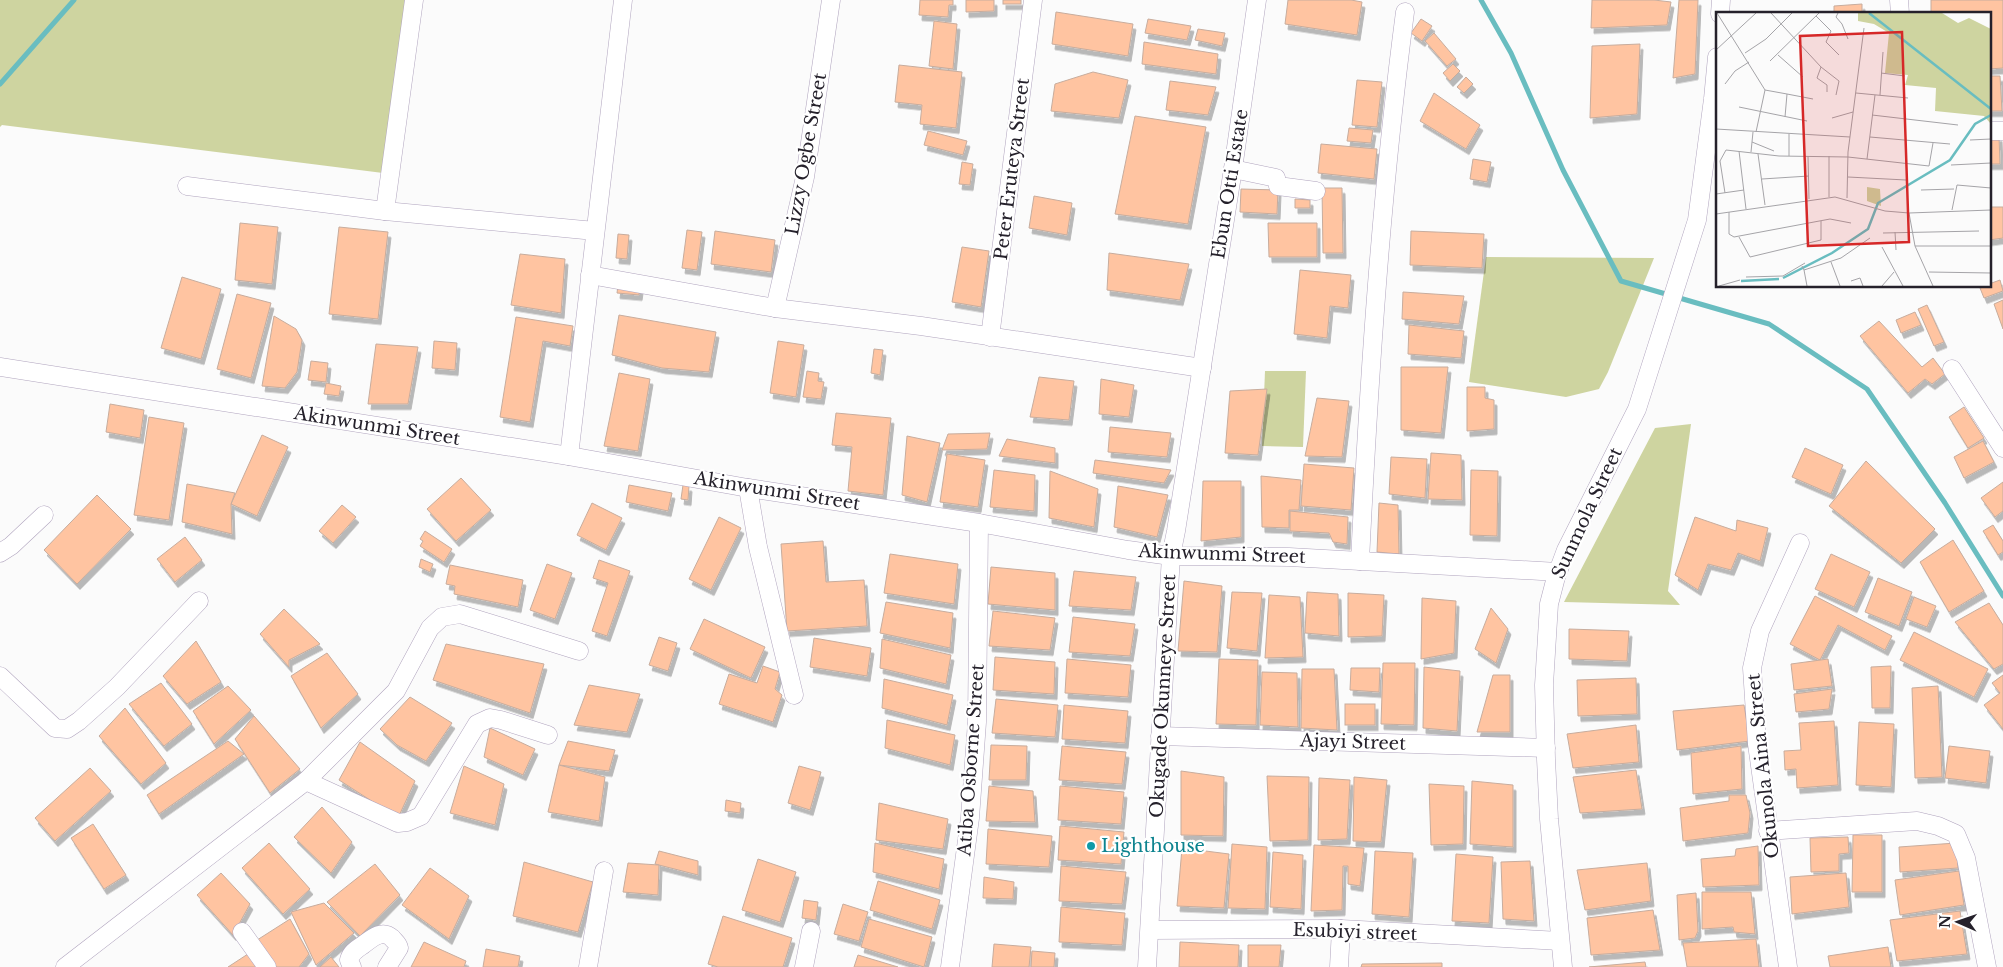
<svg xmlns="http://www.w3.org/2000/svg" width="2003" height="967" font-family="'Libre Baskerville',serif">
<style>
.green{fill:#ced4a0}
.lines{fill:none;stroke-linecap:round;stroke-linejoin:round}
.stream{stroke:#69bdc0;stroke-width:5}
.building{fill:#ffc4a1;stroke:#c7ac9d;filter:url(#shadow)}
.street-casing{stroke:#b0a4be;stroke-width:19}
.street{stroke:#fff;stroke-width:18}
.culture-dot{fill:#0f9aa8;stroke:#fff;stroke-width:2}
.labels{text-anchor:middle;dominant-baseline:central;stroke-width:4.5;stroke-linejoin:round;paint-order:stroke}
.street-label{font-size:18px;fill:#25212b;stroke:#fff}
.culture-label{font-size:18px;fill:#0d838f;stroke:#fff;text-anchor:start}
.inset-river{fill:none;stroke:#69bdc0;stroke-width:2.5}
.inset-road{fill:none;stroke:#a5a4a8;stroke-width:1}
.view{fill:#d62828;fill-opacity:0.15;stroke:#d62828;stroke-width:2.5}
.inset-edge{fill:none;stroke:#25212b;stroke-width:2.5}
</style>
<defs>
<filter id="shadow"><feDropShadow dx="3" dy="5.5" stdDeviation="0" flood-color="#0004"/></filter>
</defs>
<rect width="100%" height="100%" fill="#fbfbfb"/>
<!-- green -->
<g class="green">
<polygon points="0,0 407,0 383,173 2,125 0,127"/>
<polygon points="1486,257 1654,258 1608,372 1599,389 1566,397 1469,382"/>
<polygon points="1265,371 1306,371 1303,447 1262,446"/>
<polygon points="1691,424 1668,591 1680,605 1564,602 1655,428"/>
</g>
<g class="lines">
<!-- stream -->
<g class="stream">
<polyline points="1481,0 1511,53 1563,170 1621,281 1769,324 1867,389 1945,503 2003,596"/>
<polyline points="0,84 74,0"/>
</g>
</g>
<!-- building -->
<g class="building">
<polygon points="920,0 953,0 953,5 949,5 948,17 919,15"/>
<polygon points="966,0 994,0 994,11 966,12"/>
<rect x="1003" y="0" width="18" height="4"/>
<polygon points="1288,0 1351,0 1362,2 1357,35 1285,24"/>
<polygon points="1592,0 1654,0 1671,2 1667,25 1591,28"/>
<polygon points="1679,0 1698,0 1695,74 1673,78"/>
<polygon points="1931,0 2003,0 2003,68 1989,69 1989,14 1931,14"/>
<polygon points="1862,4 1862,14 1834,14 1834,6"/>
<polygon points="1056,12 1133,24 1128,56 1052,44"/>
<polygon points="1148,19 1191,26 1187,40 1145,33"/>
<polygon points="1421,19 1432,26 1422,41 1411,33"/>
<polygon points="934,21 957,24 953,69 929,66"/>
<polygon points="1198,29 1225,33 1222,46 1195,40"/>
<polygon points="1434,33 1456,59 1447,66 1425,41"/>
<polygon points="1144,42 1218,54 1216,74 1142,64"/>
<polygon points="1640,44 1637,114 1590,118 1592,46"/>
<polygon points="1453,64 1460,71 1450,81 1443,73"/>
<polygon points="899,65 962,72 956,128 920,124 922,105 895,102"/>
<polygon points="1093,72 1128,80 1119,118 1051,111 1055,84"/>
<polygon points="1989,76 2000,76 2002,111 1989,111"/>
<polygon points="1466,77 1473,84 1464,93 1457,87"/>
<polygon points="1357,80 1382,82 1377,127 1352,125"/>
<polygon points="1170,81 1216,87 1208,115 1166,110"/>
<polygon points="1434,93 1480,125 1466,149 1420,121"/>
<polygon points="1135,116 1206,127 1188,224 1115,214"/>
<polygon points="1349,128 1373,130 1371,143 1347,141"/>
<polygon points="928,131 967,141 963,155 924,145"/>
<polygon points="1999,136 2000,164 1989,164 1989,137"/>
<polygon points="1321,144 1377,149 1374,179 1318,173"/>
<polygon points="1473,159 1491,162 1487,182 1470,179"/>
<polygon points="962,162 973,164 970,185 959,184"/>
<polygon points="1322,188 1342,188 1343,253 1323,253"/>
<polygon points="1241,189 1278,190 1277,214 1240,212"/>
<polygon points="1034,196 1072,203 1067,235 1029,228"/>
<polygon points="1295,199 1310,200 1310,208 1295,208"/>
<polygon points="1989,207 2003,207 2003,238 1989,240"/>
<polygon points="240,223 278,227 272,284 235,280"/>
<polygon points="1268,223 1317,223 1317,257 1269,257"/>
<polygon points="339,227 388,232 378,319 329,314"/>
<polygon points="687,230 702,232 697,270 682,268"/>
<polygon points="715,231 775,240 771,272 711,264"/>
<polygon points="1411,231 1484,234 1482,268 1410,265"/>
<polygon points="618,234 629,235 627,259 616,258"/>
<polygon points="962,247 989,251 981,307 952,302"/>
<polygon points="1109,253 1189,264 1180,300 1107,290"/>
<polygon points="520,254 565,259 561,313 511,305"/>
<polygon points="1300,270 1351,275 1348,308 1330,306 1327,338 1294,334"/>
<polygon points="182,277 221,289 201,359 161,348"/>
<polygon points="2000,280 2003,291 1984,298 1980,288 1989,286 1989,284"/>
<polygon points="618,285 640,288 639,295 617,293"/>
<polygon points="1403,292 1464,296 1459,324 1402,319"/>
<polygon points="237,294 271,303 251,378 217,369"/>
<polygon points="2003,300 2003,329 1994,304"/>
<polygon points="1927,305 1944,342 1934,346 1918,309"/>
<polygon points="1915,312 1921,325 1901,333 1896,320"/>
<polygon points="619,315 716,332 709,372 662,368 612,355"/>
<polygon points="274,316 296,329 302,340 297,372 285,388 262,386"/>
<polygon points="516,317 573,326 570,346 543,341 530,422 500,417"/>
<polygon points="1879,321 1922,367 1933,358 1945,374 1932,384 1925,379 1908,393 1860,336"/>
<polygon points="1409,325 1464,331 1461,358 1408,354"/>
<polygon points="434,341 457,343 455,370 432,368"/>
<polygon points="778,341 804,345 796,397 770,393"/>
<polygon points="376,344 418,347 408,404 368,404"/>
<polygon points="874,349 883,350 880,375 871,373"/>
<polygon points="311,361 328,363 326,382 308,380"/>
<polygon points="1401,367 1448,367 1441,433 1401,430"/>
<polygon points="807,371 819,373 818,381 824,382 821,399 803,397"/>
<polygon points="619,373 650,379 638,451 604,446"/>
<polygon points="1039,377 1074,381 1069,420 1030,417"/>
<polygon points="1101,379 1134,385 1129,417 1099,414"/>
<polygon points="326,383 341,386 339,396 324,394"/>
<polygon points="1467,387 1485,387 1485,398 1494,400 1494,429 1467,431"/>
<polygon points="1267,389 1258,455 1225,453 1230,391"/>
<polygon points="1317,398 1349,401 1342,457 1305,456"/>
<polygon points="110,404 144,410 140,438 106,432"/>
<polygon points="1964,407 1984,438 1968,448 1949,417"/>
<polygon points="836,413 891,418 883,495 848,491 852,447 832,445"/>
<polygon points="149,417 184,423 169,520 134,515"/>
<polygon points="1110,427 1171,433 1167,457 1108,452"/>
<polygon points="990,433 987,449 942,450 948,434"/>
<polygon points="262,435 288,447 257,516 231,504"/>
<polygon points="907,436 940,443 927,502 902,495"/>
<polygon points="1007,439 1055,448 1055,463 999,456"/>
<polygon points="1983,441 1994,462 1964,478 1954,457"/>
<polygon points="1805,448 1843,465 1831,494 1792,477"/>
<polygon points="1431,453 1461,455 1462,500 1428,499"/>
<polygon points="947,454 985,460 978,507 940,502"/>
<polygon points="1391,457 1427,459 1425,498 1389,494"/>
<polygon points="1095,460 1171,470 1164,483 1093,473"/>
<polygon points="1866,461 1935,529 1901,563 1829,506"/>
<polygon points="1304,464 1354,468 1351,510 1301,506"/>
<polygon points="994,470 1035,475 1034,511 990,507"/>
<polygon points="1471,470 1498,471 1497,536 1470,535"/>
<polygon points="1050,471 1098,489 1094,527 1049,518"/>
<polygon points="1261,476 1301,480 1299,510 1289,510 1289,528 1262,527"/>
<polygon points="461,478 491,510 456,541 427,509"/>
<polygon points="1203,481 1241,481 1241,537 1201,541"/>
<polygon points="2003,482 2003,511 1995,517 1981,498"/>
<polygon points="187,484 235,493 231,504 232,534 182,522"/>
<polygon points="629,485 672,493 668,511 626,502"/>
<polygon points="683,485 689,486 688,500 681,499"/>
<polygon points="1118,486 1168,495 1157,537 1114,527"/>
<polygon points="97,495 131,529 77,584 44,550"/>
<polygon points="592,503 622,518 606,550 577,535"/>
<polygon points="1379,503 1398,505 1399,554 1377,552"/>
<polygon points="342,505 356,517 333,543 319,531"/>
<polygon points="1290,511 1348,517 1347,544 1333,542 1329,533 1290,531"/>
<polygon points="719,517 741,528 711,590 689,579"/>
<polygon points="1695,517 1736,531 1737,520 1768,528 1760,561 1738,553 1731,570 1708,564 1698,590 1675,575"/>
<polygon points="1993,525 2003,541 2003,552 1998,555 1983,531"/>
<polygon points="425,531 452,549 444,562 420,546 423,541 420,539"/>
<polygon points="185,537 202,560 175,582 157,559"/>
<polygon points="1953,540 1984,591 1949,612 1920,562"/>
<polygon points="823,541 826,582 864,580 867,626 787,631 781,544"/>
<polygon points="890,554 958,564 954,604 884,593"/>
<polygon points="1831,554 1870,572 1854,607 1815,589"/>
<polygon points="421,559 433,564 430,572 419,567"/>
<polygon points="599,560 630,571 607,636 592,631 608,583 593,578"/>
<polygon points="547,564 572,573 555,619 530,610"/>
<polygon points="450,565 523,580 518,607 454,594 455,586 446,584"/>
<polygon points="991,567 1055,573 1055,610 988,604"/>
<polygon points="1074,571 1136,577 1131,610 1069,606"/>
<polygon points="1878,578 1912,592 1899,626 1865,612"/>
<polygon points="1184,581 1222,586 1217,652 1178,651"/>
<polygon points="1232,592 1262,593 1257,651 1227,648"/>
<polygon points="1307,592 1338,594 1339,636 1305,633"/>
<polygon points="1348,593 1384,595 1382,636 1348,637"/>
<polygon points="1269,595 1300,597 1303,657 1265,658"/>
<polygon points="1815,596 1892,636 1885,650 1838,625 1820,660 1790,644"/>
<polygon points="1914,597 1936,606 1927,627 1906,619"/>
<polygon points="1422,598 1456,601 1454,653 1421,659"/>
<polygon points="886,602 953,613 950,648 880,633"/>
<polygon points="1989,603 2003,625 2003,664 1994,669 1955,622"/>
<polygon points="1491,608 1508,629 1496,663 1475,649"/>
<polygon points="284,609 320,644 289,660 289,667 260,634"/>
<polygon points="993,611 1055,618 1050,650 989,646"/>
<polygon points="1073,617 1135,624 1130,656 1069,652"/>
<polygon points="704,619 765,647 751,678 690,649"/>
<polygon points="1569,629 1629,631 1627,661 1569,659"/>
<polygon points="1914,632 1988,669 1974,697 1900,660"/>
<polygon points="659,637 677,643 668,671 649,665"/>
<polygon points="814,638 871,648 867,676 810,667"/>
<polygon points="882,639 951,655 946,684 880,668"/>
<polygon points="196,641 221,682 187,704 163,676"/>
<polygon points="446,644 544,664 530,713 433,680"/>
<polygon points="327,653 358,694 321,728 291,676"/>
<polygon points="995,657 1055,662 1054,694 993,690"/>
<polygon points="1067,659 1131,665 1128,697 1065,693"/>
<polygon points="1219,659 1258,660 1256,725 1216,724"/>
<polygon points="1828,659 1832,686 1794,690 1791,664"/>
<polygon points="1383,663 1415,663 1414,725 1381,724"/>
<polygon points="763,666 780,672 775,689 782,695 773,722 719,704 729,674 757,683"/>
<polygon points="1891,666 1890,708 1872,708 1871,667"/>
<polygon points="1424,667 1460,671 1457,731 1423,728"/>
<polygon points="1351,668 1380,668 1379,692 1350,690"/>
<polygon points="1302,669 1334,669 1337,730 1301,728"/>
<polygon points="1262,672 1297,673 1298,727 1260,725"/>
<polygon points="1493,675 1510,675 1510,732 1477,732"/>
<polygon points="2003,675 2003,729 1984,705 2000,693 1992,683"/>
<polygon points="1636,678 1637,714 1578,716 1577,680"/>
<polygon points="884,679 953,695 947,725 882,708"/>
<polygon points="161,683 192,724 164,746 129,704"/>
<polygon points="589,685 640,694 627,732 574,725"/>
<polygon points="228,686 251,710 214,744 193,711"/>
<polygon points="1938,686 1942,777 1915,778 1912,688"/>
<polygon points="1832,689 1829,709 1796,712 1794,694"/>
<polygon points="410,697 452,723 426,761 397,745 380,729"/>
<polygon points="996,699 1058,705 1055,737 992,733"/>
<rect x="1345" y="704" width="30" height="21"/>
<polygon points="1064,705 1128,711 1125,743 1062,739"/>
<polygon points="1744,705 1750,741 1677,750 1673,711"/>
<polygon points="125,708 166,763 141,784 99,736"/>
<polygon points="254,716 300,769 270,793 235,739"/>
<polygon points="887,720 955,735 950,765 885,748"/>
<polygon points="1834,721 1838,785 1797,788 1796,769 1785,770 1784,751 1801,750 1799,723"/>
<polygon points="1859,722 1894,724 1891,787 1856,785"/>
<polygon points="1636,725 1639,762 1573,768 1567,734"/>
<polygon points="490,728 535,749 523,775 484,757"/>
<polygon points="228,741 244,754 159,814 147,795"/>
<polygon points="568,741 615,750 609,771 559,765"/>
<polygon points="360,742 415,781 398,818 339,780"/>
<polygon points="991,745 1027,746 1026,780 989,780"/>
<polygon points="1062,746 1126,752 1122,784 1059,780"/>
<polygon points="1741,746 1742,789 1693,794 1691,753"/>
<polygon points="1949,746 1990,751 1986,783 1945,778"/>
<polygon points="559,765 605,777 599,821 548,812"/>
<polygon points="464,766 504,784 495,825 450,813"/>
<polygon points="799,766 821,772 810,810 788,803"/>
<polygon points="90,768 111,791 55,841 35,818"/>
<polygon points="1636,770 1642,809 1580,813 1573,777"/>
<polygon points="1181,771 1224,777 1223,836 1181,835"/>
<polygon points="1267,776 1309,777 1308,840 1270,841"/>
<polygon points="1354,777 1387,780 1381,842 1353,841"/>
<polygon points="1319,778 1350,780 1347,839 1318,840"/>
<polygon points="1472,781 1513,785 1513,847 1470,844"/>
<polygon points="1429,784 1464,786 1463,844 1431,845"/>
<polygon points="989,786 1033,791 1035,822 986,821"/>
<polygon points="1060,786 1124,792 1121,824 1058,820"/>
<polygon points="1729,795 1746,795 1750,813 1748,833 1683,841 1680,808 1729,801"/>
<polygon points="726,800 741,803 740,813 725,811"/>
<polygon points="879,803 948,819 943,849 876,840"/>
<polygon points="322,807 352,842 331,873 294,837"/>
<polygon points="93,824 126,875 104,889 71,838"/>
<polygon points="1060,826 1124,832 1121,864 1058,860"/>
<polygon points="988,829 1052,836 1049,867 986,864"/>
<polygon points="1853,835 1882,835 1882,892 1852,892"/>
<polygon points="1848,837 1849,853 1839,854 1839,871 1811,872 1810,838"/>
<polygon points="269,843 310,889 283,914 242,868"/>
<polygon points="875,843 944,859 939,889 873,872"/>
<polygon points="1956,843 1958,868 1900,872 1899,847"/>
<polygon points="1232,844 1267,847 1265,909 1228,908"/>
<polygon points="1314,845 1364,848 1360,886 1348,884 1348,866 1343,866 1342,910 1311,911"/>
<polygon points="1758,846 1759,885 1703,887 1701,859 1735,856 1736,849"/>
<polygon points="1182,848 1229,854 1224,908 1177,906"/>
<polygon points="659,851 698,861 698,875 655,864"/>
<polygon points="1375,851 1413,853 1409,917 1372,914"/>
<polygon points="1273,852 1303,855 1301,909 1270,907"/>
<polygon points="1456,854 1493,857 1489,923 1452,921"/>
<polygon points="758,859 796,872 780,922 742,910"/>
<polygon points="1530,861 1534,921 1503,919 1501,862"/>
<polygon points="524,862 593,882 578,932 513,916"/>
<polygon points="628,863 659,865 658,895 623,892"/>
<polygon points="1647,863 1651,901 1585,910 1577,870"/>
<polygon points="375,864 400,895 360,936 327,902"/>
<polygon points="1061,866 1126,872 1122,904 1059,901"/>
<polygon points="430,868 469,896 449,939 402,905"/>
<polygon points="1959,871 1964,905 1900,915 1895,880"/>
<polygon points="221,873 250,904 233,935 197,895"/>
<polygon points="1846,873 1849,907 1792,914 1790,877"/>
<polygon points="984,877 1014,882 1013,899 983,898"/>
<polygon points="878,881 940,900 932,929 870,910"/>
<polygon points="1702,892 1751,892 1755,934 1734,932 1733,927 1702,929"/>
<polygon points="1696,893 1698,931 1695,938 1679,940 1677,895"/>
<polygon points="804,900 818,902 816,920 802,918"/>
<polygon points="324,903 354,933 316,965 291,912"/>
<polygon points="843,904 868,912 859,941 834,934"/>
<polygon points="1061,907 1125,913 1122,945 1059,942"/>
<polygon points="1653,910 1660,950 1591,955 1587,918"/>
<polygon points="1960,911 1967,954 1897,961 1890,920"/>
<polygon points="723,916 792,938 783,967 718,967 708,964"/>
<polygon points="290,919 309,954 299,967 276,967 254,942"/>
<polygon points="869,919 932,937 924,967 861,947"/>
<polygon points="1756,939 1759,967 1687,967 1683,943"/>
<polygon points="424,942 466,961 464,967 411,967"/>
<polygon points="1180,942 1239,945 1238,967 1179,967"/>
<polygon points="994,944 1031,947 1029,967 992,967"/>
<polygon points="1248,945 1281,945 1279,967 1248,967"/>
<polygon points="1888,947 1891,967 1830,967 1828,956"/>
<polygon points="486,949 520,956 518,967 483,967"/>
<polygon points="1032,951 1055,953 1054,967 1031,967"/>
<polygon points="251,952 261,967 228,967"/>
<polygon points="858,955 898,967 854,967"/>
<polygon points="331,957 339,967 320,967"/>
<polygon points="1645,962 1646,967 1589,967"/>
<polygon points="1442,963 1442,967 1361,967 1362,964"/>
</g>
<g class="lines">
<!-- street casing -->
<g class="street-casing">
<g id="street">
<polyline points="1899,0 1900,14"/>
<polyline points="1720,14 1721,0"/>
<polyline points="1989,131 2003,131"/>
<polyline points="1233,169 1276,178 1278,186 1316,191"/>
<polyline points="187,186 385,211 595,231"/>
<polyline points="385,211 414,0"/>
<polyline points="590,275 775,308 921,326 1202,368"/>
<polyline points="775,308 805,177 831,0"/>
<polyline points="990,337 1033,0"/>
<polyline points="0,367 569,456 748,488 979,523 1128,550 1171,556 1289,557 1558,572"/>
<polyline points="1952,369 2003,448"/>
<polyline points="569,456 623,0"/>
<polyline points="748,488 758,547 794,695"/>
<polyline points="0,553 11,546 44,515"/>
<path d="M1360,561C1369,377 1381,194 1405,12"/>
<polyline points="0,676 55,728 67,729 79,721 117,687 199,601"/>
<polyline points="1160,736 1546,748"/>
<polyline points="306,781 398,823 407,822 421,816 477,724 490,718 501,720 548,735"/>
<polyline points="1768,831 1917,821 1938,826 1956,834 1966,858 1987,967"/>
<polyline points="1150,930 1341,929 1560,941"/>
<polyline points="242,932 267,967"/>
<polyline points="65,967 306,781 396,691 430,628 442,617 460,614 579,651"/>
<path d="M352,967L349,960C351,952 357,949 363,945C372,938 382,929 392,938C395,942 398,943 399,948L387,967"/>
<polyline points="588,967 604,871"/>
<polyline points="804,967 811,931"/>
<polyline points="950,967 970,818 977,722 979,523"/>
<polyline points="1147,967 1171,556 1176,531 1233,169 1257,0"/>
<polyline points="1339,967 1341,929"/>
<polyline points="1563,967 1549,819 1546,759 1544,685 1549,604 1556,577 1566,550 1637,409 1697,220 1713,99 1717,57"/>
<polyline points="1788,967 1757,744 1752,668 1760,631 1800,543"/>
</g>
</g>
<!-- street -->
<use href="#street" class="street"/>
</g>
<!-- markers -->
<circle class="culture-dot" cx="1091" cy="846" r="5"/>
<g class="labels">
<!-- street labels -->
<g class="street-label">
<text transform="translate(806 154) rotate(-80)">Lizzy Ogbe Street</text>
<text transform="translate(1012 169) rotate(-83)">Peter Eruteya Street</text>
<text transform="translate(1230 184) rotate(-81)">Ebun Otti Estate</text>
<text transform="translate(377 426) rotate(9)">Akinwunmi Street</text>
<text transform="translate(777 491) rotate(9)">Akinwunmi Street</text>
<text transform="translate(1587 513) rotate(-65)">Sunmola Street</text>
<text transform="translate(1222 554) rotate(2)">Akinwunmi Street</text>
<text transform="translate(1163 696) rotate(-87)">Okugade Okunneye Street</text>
<text transform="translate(1353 742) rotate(2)">Ajayi Street</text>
<text transform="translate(971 760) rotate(-86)">Atiba Osborne Street</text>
<text transform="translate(1763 766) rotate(-96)">Okunola Aina Street</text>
<text transform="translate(1355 932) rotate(2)">Esubiyi street</text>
</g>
<!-- culture labels -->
<g class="culture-label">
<text x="1101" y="846">Lighthouse</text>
</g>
</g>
<!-- overview -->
<g transform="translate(1716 12)">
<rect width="275" height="275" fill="#fbfbfb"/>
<path d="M142,1H226L242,11L253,6L275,17V112L268,104L219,99L220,76L189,73L192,63L169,61L173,21L158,12L142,9ZM151,175L164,177L165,194L151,189Z" fill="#ced4a0"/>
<path class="inset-river" d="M153,1L275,97M67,266L116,241L152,217L162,191L234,148L259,112L275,103M25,269L63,267"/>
<path class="inset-road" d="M1,1L49,78M55,1L105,55L123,69L120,83M122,1L120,5L126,12L132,27M100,4L115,19L110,30L123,43M0,38L40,1M29,41L50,27L76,1M62,43L87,65M54,49L103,1M105,55L101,66L111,73V80M165,61L189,64M9,72L19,59L33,50M49,78L71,82L69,105M140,81L192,86M71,82L97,87M164,83L167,40M23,95L91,109M156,103L242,113M116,106L137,100M0,117L134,125M40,120L49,78M154,125L234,132M254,128L275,127M36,130L58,139M23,139L30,197M35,140L37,120M42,142L49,193M73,144V122M92,144L93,187M113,144V185M151,147L159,83M235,153L275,151M132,165L190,168M46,167L93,164M205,178L238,177M9,181L4,149L10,138L63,144L132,145L213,154L217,131M0,182L28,178M131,186L132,140L148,16M236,198L241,173L275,176M13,200V222L18,225L114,207L135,211M193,201L275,198M0,202L119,185L169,199L193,201L199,234L217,274M179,220L180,238M167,221L263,219M23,225L34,245L105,228V209M0,229V263M199,234H275M166,235L187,274M115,250L124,274M86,254L88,258L125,246L154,226M88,258L91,274M213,260L275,261M30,265L67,264L89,251M135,269L144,266L147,274M3,274L24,268M166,274L178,260"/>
<path class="view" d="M186,20L193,230L92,234L84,24Z"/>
<rect width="275" height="275" class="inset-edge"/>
</g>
<!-- north arrow -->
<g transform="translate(1958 922) rotate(272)" stroke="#ffffff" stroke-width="4" paint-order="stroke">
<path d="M0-4L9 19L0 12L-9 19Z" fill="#25212b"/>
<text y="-8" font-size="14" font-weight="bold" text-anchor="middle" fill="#25212b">N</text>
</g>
</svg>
